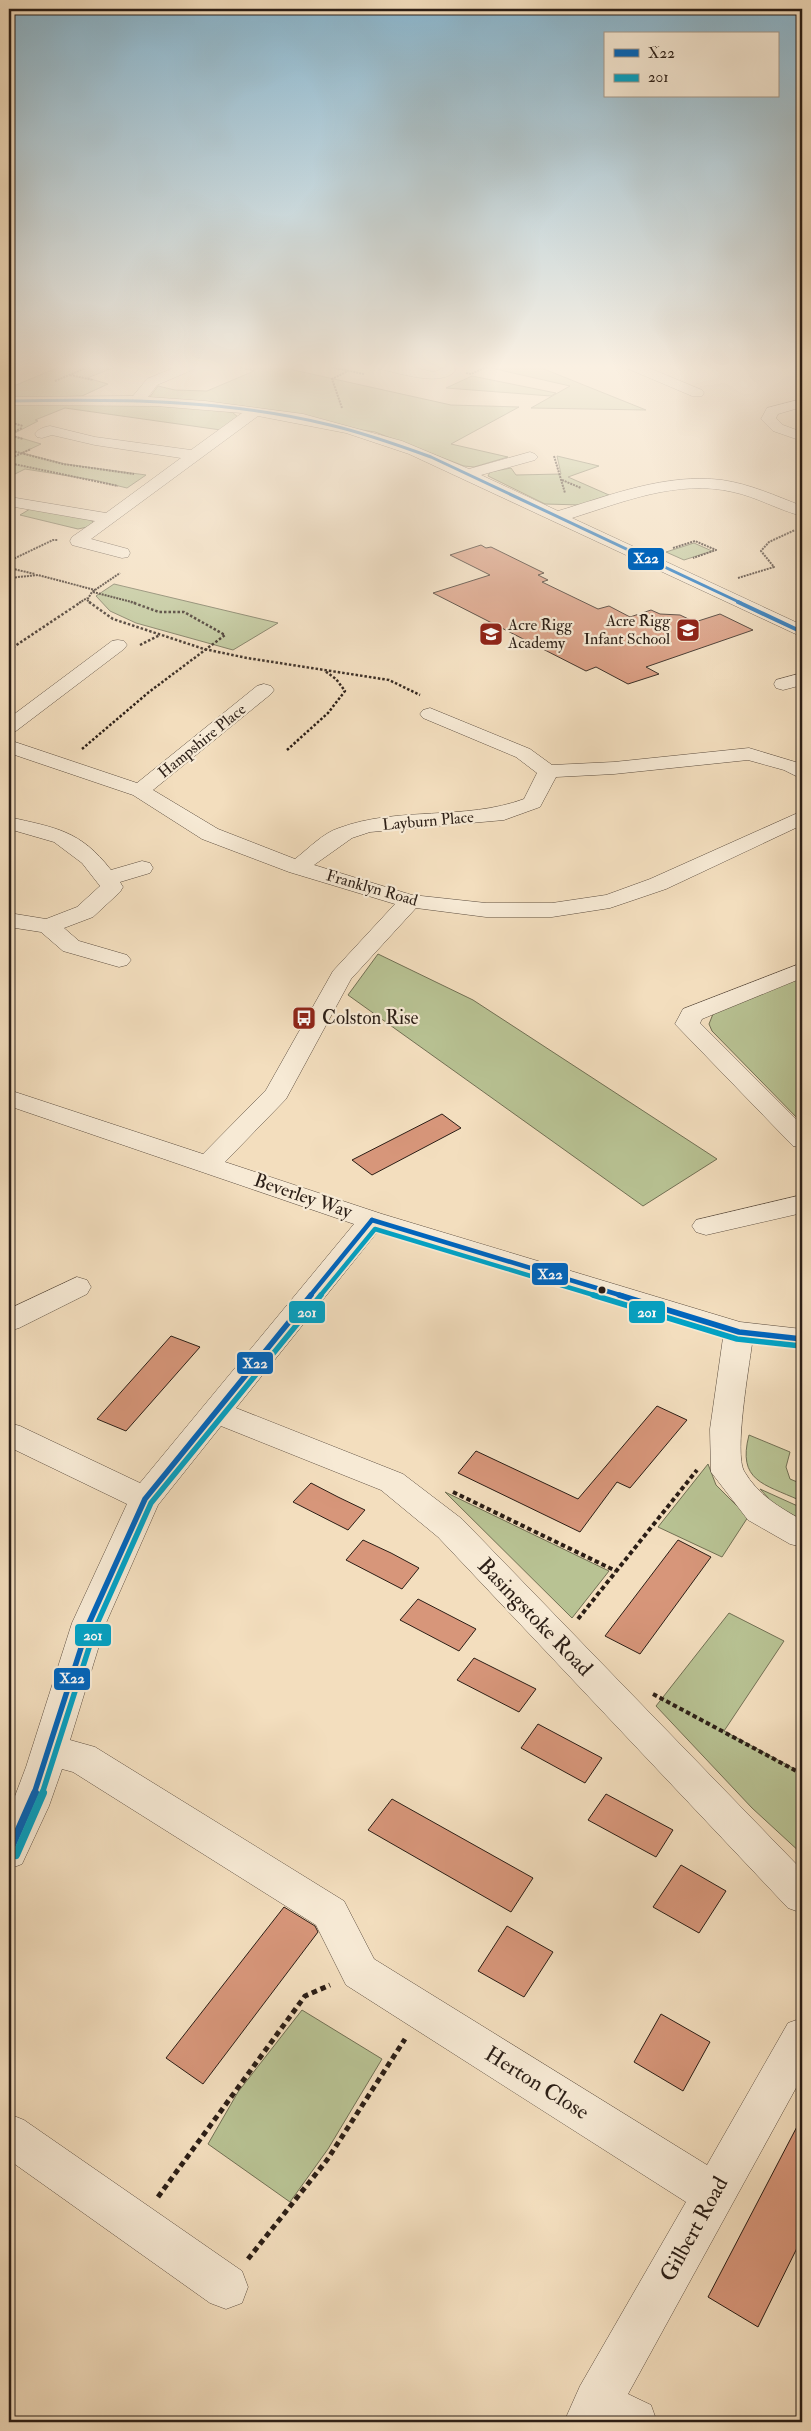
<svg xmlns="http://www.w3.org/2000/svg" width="811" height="2431" font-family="'IM FELL Double Pica',serif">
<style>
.green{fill:#b8c293;stroke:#727054}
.building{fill:#d7967a;stroke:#2b1e16}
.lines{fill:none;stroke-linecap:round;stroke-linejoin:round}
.minor-casing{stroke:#5d4e40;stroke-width:1}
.path-far3{stroke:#2b1e16;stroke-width:2;stroke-dasharray:2 1;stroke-linecap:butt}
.path-far2{stroke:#2b1e16;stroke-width:2.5;stroke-dasharray:2.5 2;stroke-linecap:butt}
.path-far1{stroke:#2b1e16;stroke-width:4;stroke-dasharray:4.5 3;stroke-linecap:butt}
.path{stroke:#2b1e16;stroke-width:5;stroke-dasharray:5.5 4;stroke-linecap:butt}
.minor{fill:#f7ead5;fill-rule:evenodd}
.bus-1-far4-casing{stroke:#f7ead5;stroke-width:5}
.bus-1-far3-casing{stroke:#f7ead5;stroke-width:6}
.bus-1-far2-casing{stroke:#f7ead5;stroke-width:8}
.bus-1-far1-casing{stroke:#f7ead5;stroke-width:9}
.bus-1-casing{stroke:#f7ead5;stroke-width:11}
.bus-2-far2-casing{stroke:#f7ead5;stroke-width:8}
.bus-2-far1-casing{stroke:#f7ead5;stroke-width:9}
.bus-2-casing{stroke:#f7ead5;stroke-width:11}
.bus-1-far4{stroke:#0065bd;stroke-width:3}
.bus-1-far3{stroke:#0065bd;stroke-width:4}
.bus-1-far2{stroke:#0065bd;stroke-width:4.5}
.bus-1-far1{stroke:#0065bd;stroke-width:5.5}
.bus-1{stroke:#0065bd;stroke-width:8}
.bus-2-far2{stroke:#02a2c5;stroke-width:4.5}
.bus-2-far1{stroke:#02a2c5;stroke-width:5.5}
.bus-2{stroke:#02a2c5;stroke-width:8}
.bus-dot{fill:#2b1e16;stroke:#f7ead5;stroke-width:2}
.labels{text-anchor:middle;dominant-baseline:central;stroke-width:4.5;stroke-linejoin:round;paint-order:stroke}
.far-poi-label{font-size:16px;fill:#2b1e16;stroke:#f7ead5;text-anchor:end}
.far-street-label{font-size:16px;fill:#2b1e16;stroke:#f7ead5}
.poi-label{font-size:19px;fill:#2b1e16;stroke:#f7ead5;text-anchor:start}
.street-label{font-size:19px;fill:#2b1e16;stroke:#f7ead5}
.near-street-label{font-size:22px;fill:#2b1e16;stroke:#f7ead5}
.line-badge{stroke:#f7ead5;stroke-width:2}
.badge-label{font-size:14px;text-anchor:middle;font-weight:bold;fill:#fff}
</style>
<rect width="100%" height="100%" fill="#f3debe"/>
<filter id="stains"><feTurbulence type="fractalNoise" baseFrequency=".004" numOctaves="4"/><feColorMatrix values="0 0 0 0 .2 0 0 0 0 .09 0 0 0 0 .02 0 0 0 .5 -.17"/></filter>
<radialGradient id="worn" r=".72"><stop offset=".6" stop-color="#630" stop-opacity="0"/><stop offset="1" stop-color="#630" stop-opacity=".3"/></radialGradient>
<!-- green -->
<g class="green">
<polygon points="64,365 121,365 87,378 108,384 82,396 9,398 9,388"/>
<polygon points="230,365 271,365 451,405 519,407 451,444 508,457 474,467 464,466 375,432 149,398 158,386 175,390 207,391 254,371"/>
<polygon points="498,365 534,365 646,410 531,408 570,386 491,368"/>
<polygon points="472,376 556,393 551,396 446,388"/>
<polygon points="71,402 180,406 232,412 239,418 221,430 65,408 35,420 38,421 11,435 41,444 22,453 65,464 146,475 127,488 94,480 25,469 9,477 9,404"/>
<polygon points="557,456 599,466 568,477 609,495 581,505 545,504 488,476 490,472 511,468 516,475 561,474"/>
<polygon points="30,509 88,518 93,522 92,526 78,529 20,515"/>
<polygon points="694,543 712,551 684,560 666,552"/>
<polygon points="114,584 278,623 233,650 136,623 110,611 96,596"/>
<polygon points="378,954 473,1000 717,1159 643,1206 348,995"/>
<polygon points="802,975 802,1123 712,1031 709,1024 713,1014"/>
<path d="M749,1435L790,1452L786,1467L790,1479L802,1484V1497L799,1500C764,1484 737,1481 749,1435Z"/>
<polygon points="708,1464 716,1485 748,1517 722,1557 658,1527"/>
<polygon points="760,1489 802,1508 802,1524 781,1512"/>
<polygon points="445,1492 609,1571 572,1618"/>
<polygon points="729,1613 784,1641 724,1731 802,1773 802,1854 752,1808 656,1706"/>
<polygon points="302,2010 382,2059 328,2149 290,2202 208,2144 238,2092"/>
</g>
<!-- building -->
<g class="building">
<polygon points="481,545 486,548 491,547 544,573 538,575 548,580 542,582 598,609 609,606 630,617 651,610 660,614 680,615 695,622 720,614 753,630 646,667 659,674 628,684 596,667 586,671 433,593 490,575 450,555"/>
<polygon points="442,1114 461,1128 372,1175 352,1160"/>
<polygon points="171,1336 200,1347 126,1431 97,1419"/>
<polygon points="657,1406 687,1420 630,1488 617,1482 580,1532 458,1473 476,1451 578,1499"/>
<polygon points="311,1483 338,1497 365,1510 348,1530 293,1502"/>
<polygon points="363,1540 391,1553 419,1568 402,1589 346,1560"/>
<polygon points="678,1540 711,1557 640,1654 605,1636"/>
<polygon points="418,1599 476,1629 459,1651 400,1620"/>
<polygon points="474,1658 536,1689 519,1712 457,1680"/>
<polygon points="538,1724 602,1758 585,1783 521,1748"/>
<polygon points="606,1794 673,1830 656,1857 588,1820"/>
<polygon points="392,1799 533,1878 511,1912 368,1830"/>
<polygon points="681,1865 726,1891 699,1933 653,1907"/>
<polygon points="284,1907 315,1926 318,1932 203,2084 166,2058"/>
<polygon points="507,1926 553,1952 524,1997 478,1971"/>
<polygon points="661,2014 710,2042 683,2091 634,2062"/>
<polygon points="802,2117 802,2238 758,2327 708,2297"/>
</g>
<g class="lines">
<!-- minor casing -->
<g class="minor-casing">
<g id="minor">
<path d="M181,365H199L197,368L157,385L148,397L205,401L303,414L402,441L469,469L530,452L535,454L538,457L535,460L481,475L558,511C611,495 666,473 722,480C750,484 776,496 802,506V516C778,510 757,497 733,492C678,479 623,502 572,518L802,625V637L409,454L346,433L258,416L91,539L128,549L130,553L128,557L122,558L72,545L70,541L72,537L95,521L9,506L10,497L106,513L181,458L95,445L52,435L42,438L37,437L35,434C38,429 44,427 50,426L95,437L191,450L242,413L156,406L9,405V397L133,396L147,379Z"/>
<path d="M373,365H399L434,372L449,366L456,370C442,388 400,373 380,369Z"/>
<polygon points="624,365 642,365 702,390 704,393 702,396 692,396 626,368"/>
<polygon points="802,399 802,407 778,414 776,418 783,425 802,432 802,441 773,431 761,419 767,408"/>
<polygon points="118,640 124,641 127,645 124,649 16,731 9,733 9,718 112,641"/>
<polygon points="802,673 802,685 783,690 776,688 774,684 776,680"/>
<path d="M264,684L271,686L274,690L271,694L153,790L218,829L295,859C308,849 323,833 339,828C398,806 465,821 524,799L537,773L516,757L423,718L420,714L423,710L430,708L530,749L552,765L614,762L749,748L802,764V779L784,770L748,760L614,774L556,777L540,807L504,820L370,832L352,838L314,865L412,895L486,903H552L606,895L650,879L802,811V825L666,889L610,908L552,917H486L416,908L351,979L286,1099L225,1162L382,1214L740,1322L802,1329V1349L752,1344C749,1367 734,1453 744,1471C758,1495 779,1507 802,1520V1547L790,1544L748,1520L711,1472L710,1429L723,1338L378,1231L236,1408L403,1474L462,1519L802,1870V1913L788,1908L438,1537L381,1490L221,1426L158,1505L106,1623L70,1740L95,1747L344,1901L374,1959L707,2165L788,2023L802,2018V2077L628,2394L651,2405L657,2422H564L580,2386L686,2202L346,1985L316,1925L73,1772L62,1769L49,1806L22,1864L9,1869V1812L26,1767L72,1623L127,1504L9,1447V1423L20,1426L140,1483L354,1224L9,1106V1090L203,1154L266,1090L333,971L395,904L289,872L202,839L133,795L9,753V740L137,783L257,686Z"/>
<path d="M9,817C56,828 80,830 111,870L142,861L150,863L153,868L150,873L120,882L123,887L120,892L93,917L64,928L79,941L127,955L131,960L127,965L119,967L63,951L41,932L9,927V913L46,919L77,907L100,886L82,863L54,842L9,829Z"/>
<polygon points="802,963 802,978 702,1019 700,1023 802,1125 802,1148 793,1146 675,1024 683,1009"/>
<polygon points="802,1195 802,1213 706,1235 696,1232 692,1226 696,1220"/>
<polygon points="77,1277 87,1280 91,1287 87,1294 19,1328 9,1331 9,1309"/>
<polygon points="9,2114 24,2120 242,2271 248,2287 242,2303 226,2309 210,2303 9,2160"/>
</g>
</g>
<!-- path-far3 -->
<g class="path-far3">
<polyline points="321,365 364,374"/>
<polyline points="466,373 471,374 491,365"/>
<polyline points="70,375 93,380"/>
<polyline points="55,381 93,365"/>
<polyline points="342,408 332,379 348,371"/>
<polyline points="9,422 23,426"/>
<polyline points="9,434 22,428"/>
<polyline points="9,435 23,439"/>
<polyline points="9,450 63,464 134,474"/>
<polyline points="554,456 565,493"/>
<polyline points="9,459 31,449"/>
<polyline points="9,463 118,486"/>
<polyline points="562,480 581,488"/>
<polyline points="673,548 695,541 716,550 693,558"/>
<polyline points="9,561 53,540 58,540"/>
<polyline points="9,568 35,574"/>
<polyline points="9,578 38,575 95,590"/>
<polyline points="738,578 774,567 761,551 769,542 795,530"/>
<polyline points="93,592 136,603"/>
<polyline points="79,603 87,598"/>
<polyline points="91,603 87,600 92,592 120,573"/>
</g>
<!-- path-far2 -->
<g class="path-far2">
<polyline points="89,602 113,619 204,649 247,658 389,680 420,695"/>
<polyline points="140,645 160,635"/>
<polyline points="9,650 81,602"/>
<polyline points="82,749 149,692 225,635 184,612 159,612 131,602"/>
<polyline points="287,750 328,713 345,691 336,679 325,671"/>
</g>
<!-- path-far1 -->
<g class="path-far1">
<polyline points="453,1492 616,1571"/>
<polyline points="578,1619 697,1470"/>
<polyline points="653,1694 802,1774"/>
</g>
<!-- path -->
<g class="path">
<polyline points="158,2197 305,1996 330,1985"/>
<polyline points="248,2259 327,2160 405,2039"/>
</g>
<!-- minor -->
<use href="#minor" class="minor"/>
<!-- bus-1-far4 casing -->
<g class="bus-1-far4-casing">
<path id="bus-1-far4" d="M9,401C116,399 225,399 330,425C364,433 398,445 431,457L741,603"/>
</g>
<!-- bus-1-far3 casing -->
<g class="bus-1-far3-casing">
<polyline id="bus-1-far3" points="738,602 802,632"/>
</g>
<!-- bus-1-far2 casing -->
<g class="bus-1-far2-casing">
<g id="bus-1-far2">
<polyline points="372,1220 623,1296"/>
<polyline points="310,1296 372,1220"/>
</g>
</g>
<!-- bus-1-far1 casing -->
<g class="bus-1-far1-casing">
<g id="bus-1-far1">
<polyline points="619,1295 739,1332 802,1339"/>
<polyline points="34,1794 89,1623 145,1499 311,1295"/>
</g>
</g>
<!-- bus-1 casing -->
<g class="bus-1-casing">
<polyline id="bus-1" points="9,1852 35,1793"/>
</g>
<!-- bus-2-far2 casing -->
<g class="bus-2-far2-casing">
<polyline id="bus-2-far2" points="320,1296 375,1229 597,1296"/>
</g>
<!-- bus-2-far1 casing -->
<g class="bus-2-far1-casing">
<g id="bus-2-far1">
<polyline points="593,1295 737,1339 801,1346"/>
<polyline points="42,1794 96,1626 151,1503 321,1295"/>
</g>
</g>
<!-- bus-2 casing -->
<g class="bus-2-casing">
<polyline id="bus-2" points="16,1855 43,1793"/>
</g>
<!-- bus-1-far4 -->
<use href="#bus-1-far4" class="bus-1-far4"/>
<!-- bus-1-far3 -->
<use href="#bus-1-far3" class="bus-1-far3"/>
<!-- bus-1-far2 -->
<use href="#bus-1-far2" class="bus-1-far2"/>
<!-- bus-1-far1 -->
<use href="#bus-1-far1" class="bus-1-far1"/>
<!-- bus-1 -->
<use href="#bus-1" class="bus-1"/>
<!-- bus-2-far2 -->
<use href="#bus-2-far2" class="bus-2-far2"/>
<!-- bus-2-far1 -->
<use href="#bus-2-far1" class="bus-2-far1"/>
<!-- bus-2 -->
<use href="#bus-2" class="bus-2"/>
</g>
<!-- sky -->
<linearGradient id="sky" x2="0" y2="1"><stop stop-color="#89b7d0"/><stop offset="0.52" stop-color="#faf0e2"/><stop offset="1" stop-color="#faf0e2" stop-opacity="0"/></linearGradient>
<rect width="811" height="705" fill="url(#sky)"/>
<!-- icons -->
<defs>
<g id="school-square" transform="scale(1.25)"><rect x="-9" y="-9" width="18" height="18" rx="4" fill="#8f2418" stroke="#f7ead5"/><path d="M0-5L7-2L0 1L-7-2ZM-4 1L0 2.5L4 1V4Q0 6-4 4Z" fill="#fff"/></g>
<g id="bus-square" transform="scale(1.25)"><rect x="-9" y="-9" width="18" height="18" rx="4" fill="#8f2418" stroke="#f7ead5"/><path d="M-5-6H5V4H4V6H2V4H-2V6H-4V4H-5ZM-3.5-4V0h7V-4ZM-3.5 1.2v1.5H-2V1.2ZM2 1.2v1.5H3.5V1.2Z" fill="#fff"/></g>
</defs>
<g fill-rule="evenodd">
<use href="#school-square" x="688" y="630"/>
<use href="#school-square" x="491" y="634"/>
<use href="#bus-square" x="304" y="1018"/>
</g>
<!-- markers -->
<circle class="bus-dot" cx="602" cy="1290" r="4.5"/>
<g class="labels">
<!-- far-poi labels -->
<g class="far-poi-label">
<text x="670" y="621">Acre Rigg<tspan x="670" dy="18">Infant School</tspan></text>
<text x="508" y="625" text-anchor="start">Acre Rigg<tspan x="508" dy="18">Academy</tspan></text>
</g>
<!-- far-street labels -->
<g class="far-street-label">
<text transform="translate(202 741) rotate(-39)">Hampshire Place</text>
<text transform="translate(428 821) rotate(-5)">Layburn Place</text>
<text transform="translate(372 888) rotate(16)">Franklyn Road</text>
</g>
<!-- poi labels -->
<g class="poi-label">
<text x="322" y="1018">Colston Rise</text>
</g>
<!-- street labels -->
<g class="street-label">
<text transform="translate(303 1196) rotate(19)">Beverley Way</text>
</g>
<!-- near-street labels -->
<g class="near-street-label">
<text transform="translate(535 1617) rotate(46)">Basingstoke Road</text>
<text transform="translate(537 2083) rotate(32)">Herton Close</text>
<text transform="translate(694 2229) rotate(-61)">Gilbert Road</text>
</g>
</g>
<g class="line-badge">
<rect x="627" y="547" width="38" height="24" rx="5" fill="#0065bd"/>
<rect x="531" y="1262" width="38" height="24" rx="5" fill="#0065bd"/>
<rect x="628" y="1300" width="38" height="24" rx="5" fill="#02a2c5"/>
<rect x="288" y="1300" width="38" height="24" rx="5" fill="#02a2c5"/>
<rect x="236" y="1351" width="38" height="24" rx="5" fill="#0065bd"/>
<rect x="74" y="1623" width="38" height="24" rx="5" fill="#02a2c5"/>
<rect x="53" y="1667" width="38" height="24" rx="5" fill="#0065bd"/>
</g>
<g class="badge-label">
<text x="646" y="563">X22</text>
<text x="550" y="1279">X22</text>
<text x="647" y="1317">201</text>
<text x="307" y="1317">201</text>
<text x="255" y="1368">X22</text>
<text x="93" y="1640">201</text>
<text x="72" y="1683">X22</text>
</g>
<!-- margin -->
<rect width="811" height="2431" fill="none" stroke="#f3debe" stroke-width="30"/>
<rect x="10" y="10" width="791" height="2411" fill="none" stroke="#2b1e16" stroke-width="2.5"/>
<rect x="15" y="15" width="781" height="2401" fill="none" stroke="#2b1e16"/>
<!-- legend -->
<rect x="604" y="32" width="175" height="65" fill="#f7ead5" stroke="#a59889"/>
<rect x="614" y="49" width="25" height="8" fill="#0065bd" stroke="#a59889"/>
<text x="648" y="58" font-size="15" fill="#2b1e16">X22</text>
<rect x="614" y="74" width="25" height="8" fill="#02a2c5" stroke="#a59889"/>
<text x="648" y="82" font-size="15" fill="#2b1e16">201</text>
<rect width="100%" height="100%" filter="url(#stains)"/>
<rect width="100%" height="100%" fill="url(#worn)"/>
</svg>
